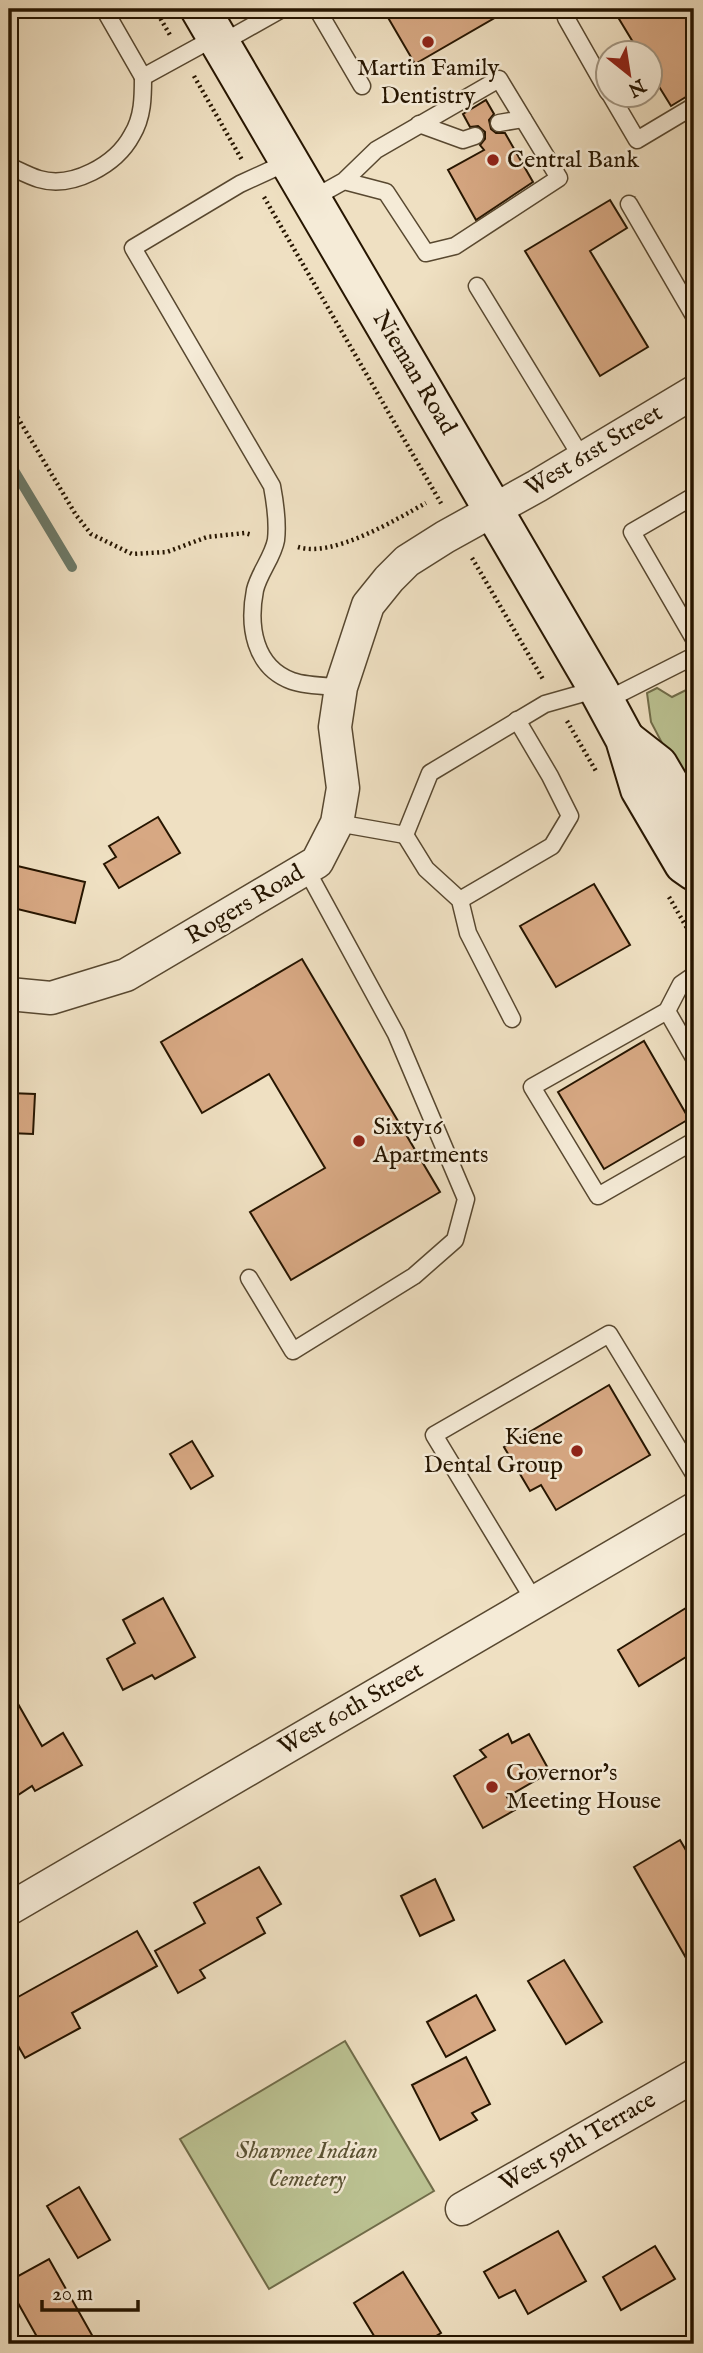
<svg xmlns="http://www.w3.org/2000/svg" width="703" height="2353" font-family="'IM FELL English',serif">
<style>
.green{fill:#bbc292;stroke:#706c49;stroke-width:2}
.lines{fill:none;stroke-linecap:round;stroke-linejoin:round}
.stream{stroke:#6c7a69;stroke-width:10}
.building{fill:#d7a883;stroke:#261500;stroke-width:2}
.lane-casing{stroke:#584830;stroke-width:19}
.street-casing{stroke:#584830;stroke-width:35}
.secondary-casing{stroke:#261500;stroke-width:42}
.path{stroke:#261500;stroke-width:4.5;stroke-dasharray:2 3.5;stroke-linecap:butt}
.lane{stroke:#f5ebd7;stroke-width:16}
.street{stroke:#f5ebd7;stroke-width:32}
.secondary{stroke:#f5ebd7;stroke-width:38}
.poi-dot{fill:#8f2418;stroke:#f5ebd7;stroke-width:2.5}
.labels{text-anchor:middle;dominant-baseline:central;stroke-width:5;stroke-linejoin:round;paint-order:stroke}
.poi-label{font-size:24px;fill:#261500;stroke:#f5ebd7;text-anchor:start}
.street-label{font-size:24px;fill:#261500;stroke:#f5ebd7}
.park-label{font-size:24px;font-style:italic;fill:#5a5233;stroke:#f5ebd7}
</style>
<rect width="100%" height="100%" fill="#efe0c2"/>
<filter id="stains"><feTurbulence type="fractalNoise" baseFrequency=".00286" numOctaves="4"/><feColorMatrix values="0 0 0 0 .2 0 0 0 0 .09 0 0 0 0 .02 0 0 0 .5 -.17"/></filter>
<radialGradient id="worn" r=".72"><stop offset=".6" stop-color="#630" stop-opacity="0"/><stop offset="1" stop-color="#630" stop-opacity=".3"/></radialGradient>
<!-- green -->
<g class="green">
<polygon points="694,686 694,804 651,722 647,693 657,688 672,697"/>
<polygon points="345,2041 434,2191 269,2289 180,2139"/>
</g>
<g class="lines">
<!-- stream -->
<polyline class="stream" points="9,462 72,567"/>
</g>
<!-- building -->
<g class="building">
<polygon points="383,9 510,9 415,64"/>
<polygon points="613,9 683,9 694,27 694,92 671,106 650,72 650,52 639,52"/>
<polygon points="486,100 494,114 489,120 491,129 496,133 505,133 533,182 476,220 448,170 484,150 480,145 485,139 485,132 478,126 470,127 463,114"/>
<polygon points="610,200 627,228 590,251 648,347 600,376 525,251"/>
<polygon points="158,817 180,853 119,888 104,864 116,857 109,846"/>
<polygon points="9,864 85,882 75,923 9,907"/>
<polygon points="594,884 630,945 556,987 520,926"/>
<polygon points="302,959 440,1192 291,1280 250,1212 325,1168 269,1074 202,1113 161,1042"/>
<polygon points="644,1041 689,1119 604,1169 558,1092"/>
<polygon points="9,1093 35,1094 33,1134 9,1133"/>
<polygon points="609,1385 650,1455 556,1510 541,1485 530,1491 504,1447"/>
<polygon points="192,1441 213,1476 191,1489 170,1454"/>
<polygon points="163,1598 195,1657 155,1679 152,1675 123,1690 107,1659 135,1643 123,1620"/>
<polygon points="694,1603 694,1652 639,1686 618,1650"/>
<polygon points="9,1688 42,1746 63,1733 82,1765 35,1791 32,1786 18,1795 9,1780"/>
<polygon points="508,1734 512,1743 529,1734 550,1772 507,1797 515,1810 483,1828 454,1776 486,1757 480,1750"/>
<polygon points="680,1840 694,1864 694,1972 634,1867"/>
<polygon points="259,1867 281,1904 257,1918 265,1933 200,1970 205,1978 178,1993 155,1951 205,1923 194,1903"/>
<polygon points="435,1879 454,1920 420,1936 401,1896"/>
<polygon points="137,1931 157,1966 72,2013 80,2028 25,2058 9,2030 9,2002"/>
<polygon points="564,1960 602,2022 566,2044 528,1981"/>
<polygon points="476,1995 495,2030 446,2057 427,2022"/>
<polygon points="466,2057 490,2104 472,2113 477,2120 440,2140 412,2085"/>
<polygon points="79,2187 110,2240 78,2258 47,2206"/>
<polygon points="558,2231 586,2281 528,2314 515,2290 499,2298 484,2272"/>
<polygon points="655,2246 675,2279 621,2310 603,2277"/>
<polygon points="49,2259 97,2344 41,2344 9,2287 9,2281"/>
<polygon points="403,2272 441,2333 423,2344 379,2344 354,2303"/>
</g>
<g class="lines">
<!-- lane casing -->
<g class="lane-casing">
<g id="lane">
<polyline points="104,9 143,77 216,37"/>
<polyline points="317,9 362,86"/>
<polyline points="571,9 566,18 608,92"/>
<polyline points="220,44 282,9"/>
<polyline points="610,94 637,140 694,106"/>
<polyline points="499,123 523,119"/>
<polyline points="419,124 463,140 475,136"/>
<path d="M288,162L240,184L133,248L272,486C275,502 278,523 276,540C273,557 259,573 255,590C248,626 254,667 292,681C306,686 326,686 341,687"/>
<path d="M9,166C18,170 29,176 39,179C72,189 116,165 132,135C143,117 143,97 143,77"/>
<polyline points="310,200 344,181 376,150 499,79 559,178 455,246 426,253 386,192 344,181"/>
<polyline points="629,204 694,316"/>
<polyline points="477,286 582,458"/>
<polyline points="694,496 632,532 694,639"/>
<polyline points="605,701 694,656"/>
<polyline points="337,823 405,835 430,773 545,704 598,689"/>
<polyline points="405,835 426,869 460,900 468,933 512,1019"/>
<polyline points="460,900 552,846 570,816 550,776 517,720"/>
<polyline points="694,975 681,984 667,1011 532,1087 598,1196 694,1141"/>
<polyline points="667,1011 694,1058"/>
<polyline points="249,1278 293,1351 414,1276 455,1240 466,1199 396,1034 306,869"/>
<polyline points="535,1602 434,1435 609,1334 694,1474"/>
</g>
</g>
<!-- street casing -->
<g class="street-casing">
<g id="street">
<polyline points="9,994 51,998 126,975 317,862 337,823 343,788 335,727 341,687 368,605 389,579 407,561 445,537 537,486 694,392"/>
<polyline points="9,1909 694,1509"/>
<polyline points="462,2209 694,2076"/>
</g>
</g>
<!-- secondary casing -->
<g class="secondary-casing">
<g id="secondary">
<polyline points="200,9 598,689 625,739 640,789 684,864 694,871"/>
<polyline points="626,740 658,765 694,826"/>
</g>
</g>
<!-- path -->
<g class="path">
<polyline points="155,9 170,35"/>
<polyline points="194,76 242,160"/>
<polyline points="264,197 442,505"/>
<polyline points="9,403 76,515 91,534 132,554 167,552 207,537 245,533 252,535"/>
<path d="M298,547C333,558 395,520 426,503"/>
<polyline points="472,558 544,681"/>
<polyline points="567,721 596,771"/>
<polyline points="669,897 694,940"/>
</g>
<!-- lane -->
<use href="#lane" class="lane"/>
<!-- street -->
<use href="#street" class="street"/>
<!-- secondary -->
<use href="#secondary" class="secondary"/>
</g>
<!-- markers -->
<g class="poi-dot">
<circle cx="428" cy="42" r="7"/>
<circle cx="493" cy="160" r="7"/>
<circle cx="359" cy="1141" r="7"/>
<circle cx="577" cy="1451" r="7"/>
<circle cx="492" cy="1787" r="7"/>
</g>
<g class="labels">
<!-- poi labels -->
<g class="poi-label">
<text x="428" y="68" text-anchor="middle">Martin Family<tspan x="428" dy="28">Dentistry</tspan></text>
<text x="507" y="160">Central Bank</text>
<text x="373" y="1127">Sixty16<tspan x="373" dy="28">Apartments</tspan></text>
<text x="563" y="1437" text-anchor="end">Kiene<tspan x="563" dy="28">Dental Group</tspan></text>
<text x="506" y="1773">Governor's<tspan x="506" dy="28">Meeting House</tspan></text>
</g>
<!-- street labels -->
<g class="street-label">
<text transform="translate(414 373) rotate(59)">Nieman Road</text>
<text transform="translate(594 451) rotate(-31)">West 61st Street</text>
<text transform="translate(245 905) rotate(-31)">Rogers Road</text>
<text transform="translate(351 1709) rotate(-30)">West 60th Street</text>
<text transform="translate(578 2142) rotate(-30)">West 59th Terrace</text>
</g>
<!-- park labels -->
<g class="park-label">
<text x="307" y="2151">Shawnee Indian<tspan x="307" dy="28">Cemetery</tspan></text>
</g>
</g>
<!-- margin -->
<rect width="703" height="2353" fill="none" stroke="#efe0c2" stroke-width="35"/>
<rect x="10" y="10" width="682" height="2332" fill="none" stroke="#261500" stroke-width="3.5"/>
<rect x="18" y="18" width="668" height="2318" fill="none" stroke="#261500" stroke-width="2"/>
<!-- north arrow -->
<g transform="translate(629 74) rotate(150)"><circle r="33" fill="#f5ebd7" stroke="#a29581" stroke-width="2"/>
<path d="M0-5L12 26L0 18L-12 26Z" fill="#8f2418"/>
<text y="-10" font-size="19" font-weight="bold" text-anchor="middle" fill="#261500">N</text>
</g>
<!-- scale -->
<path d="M42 2300v10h96v-10" fill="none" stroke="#261500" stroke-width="3.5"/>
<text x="52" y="2300" font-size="21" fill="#261500" stroke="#f5ebd7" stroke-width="5" paint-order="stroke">20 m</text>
<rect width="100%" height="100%" filter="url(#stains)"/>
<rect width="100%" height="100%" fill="url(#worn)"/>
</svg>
